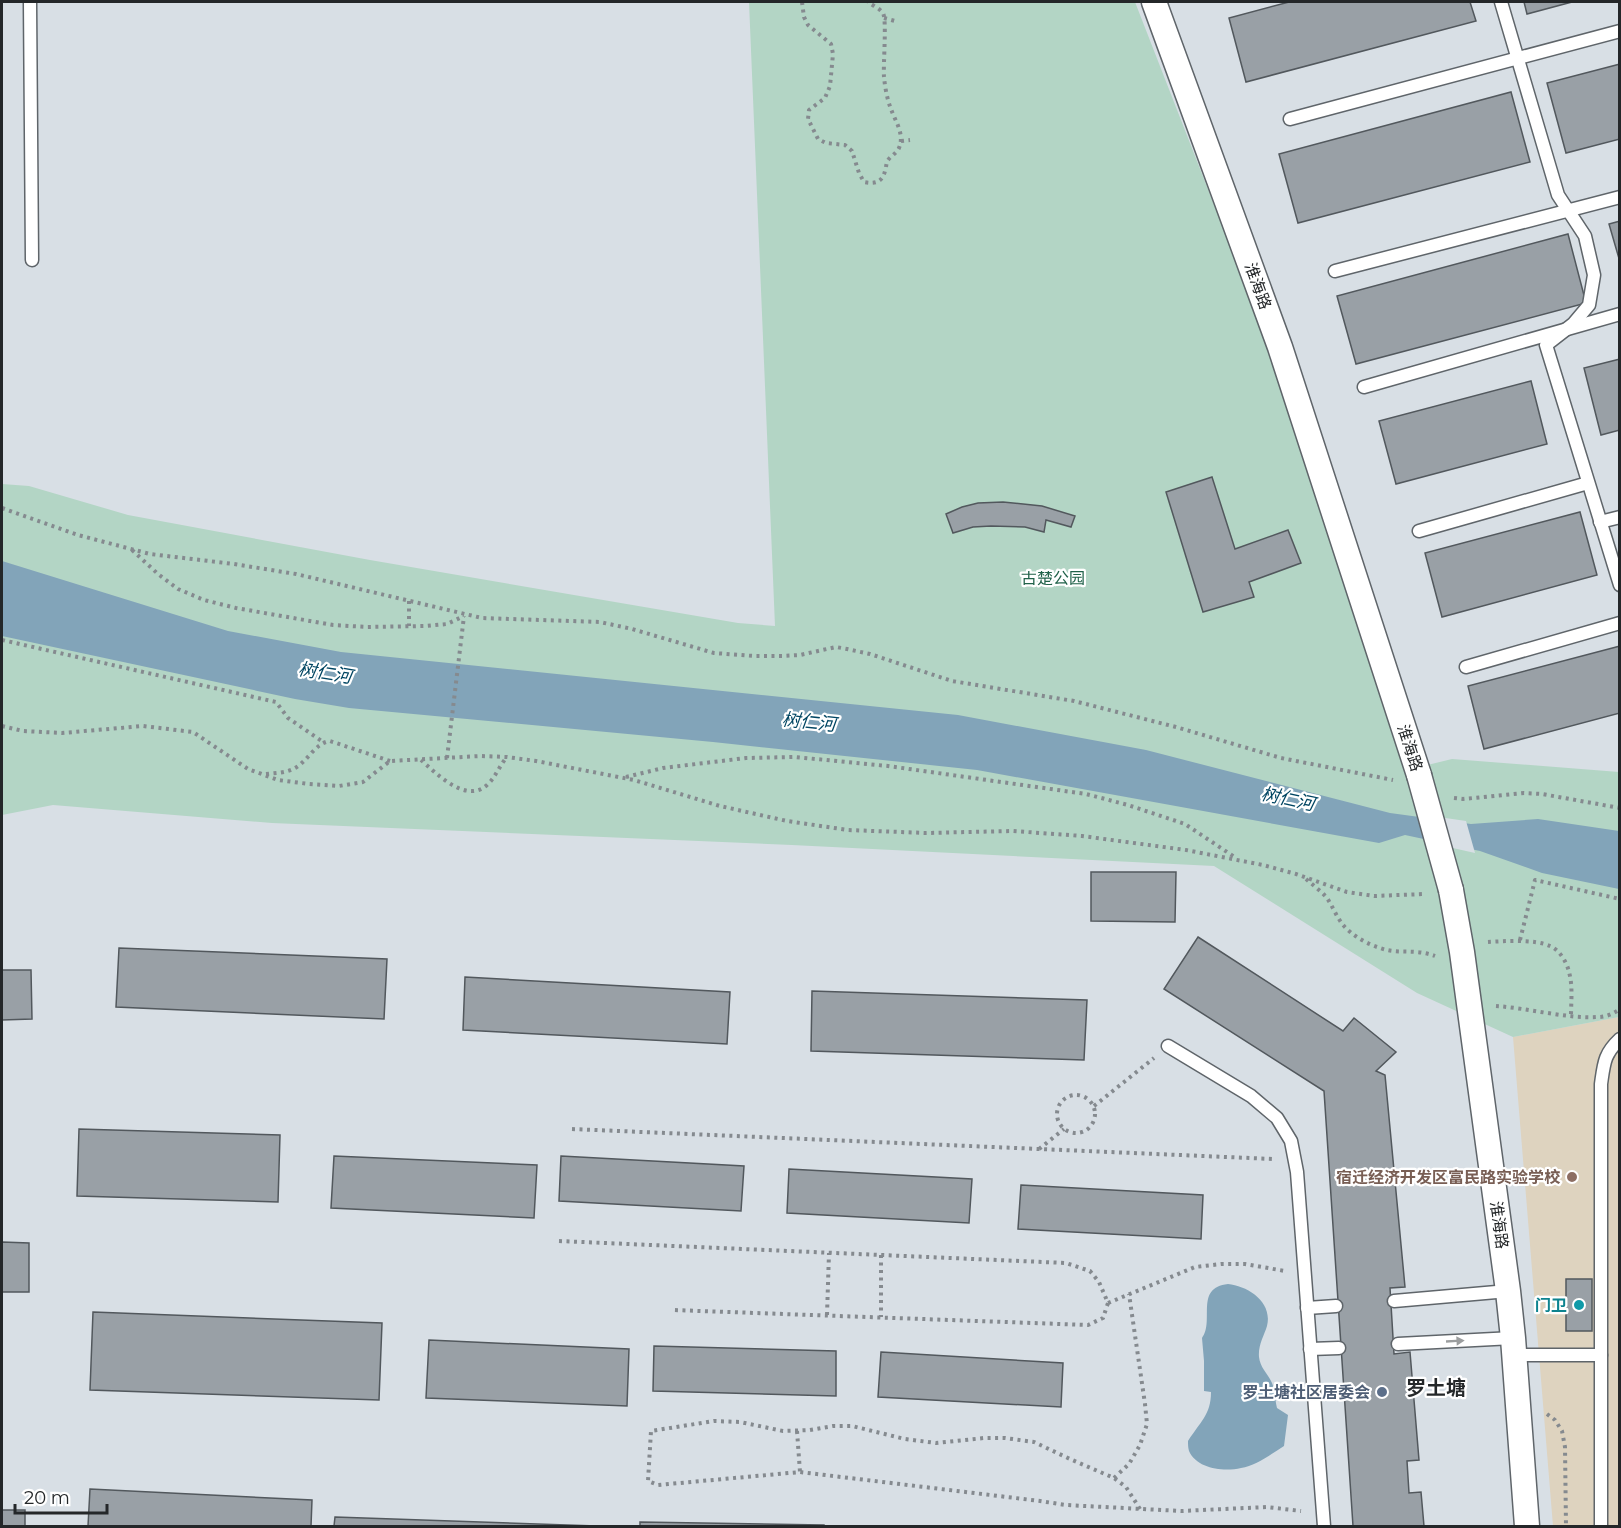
<svg xmlns="http://www.w3.org/2000/svg" width="1621" height="1528" font-family="Montserrat,'Noto Sans SC',sans-serif">
<style>
.education{fill:#ded3bf}
.green{fill:#b3d5c5}
.water{fill:#82a4b9}
.pier{fill:#d8dfe5}
.building{fill:#99a0a6;stroke:#52585d;stroke-width:1.5}
.lines{fill:none;stroke-linecap:round;stroke-linejoin:round}
.service-casing{stroke:#5f656a;stroke-width:15}
.minor-casing{stroke:#5f656a;stroke-width:27}
.path{stroke:#858a8f;stroke-width:4;stroke-dasharray:3 4.5;stroke-linecap:butt}
.service{stroke:#fff;stroke-width:12}
.minor{stroke:#fff;stroke-width:24}
.minor-bridge-casing{stroke:#5f656a;stroke-width:27;stroke-linecap:butt}
.minor-bridge{stroke:#fff;stroke-width:24}
.oneway{fill:#9c9e9f}
.education-dot{fill:#8d6e63;stroke:#fff;stroke-width:2}
.culture-dot{fill:#0f9aa8;stroke:#fff;stroke-width:2}
.service-dot{fill:#5c6f8a;stroke:#fff;stroke-width:2}
.labels{text-anchor:middle;dominant-baseline:central;stroke-width:4.5;stroke-linejoin:round;paint-order:stroke}
.street-label{font-size:16px;fill:#242729;stroke:#fff}
.park-label{font-size:16px;fill:#21624a;stroke:#fff}
.education-label{font-size:16px;font-weight:bold;fill:#785e54;stroke:#fff;text-anchor:end}
.culture-label{font-size:16px;font-weight:bold;fill:#0d838f;stroke:#fff;text-anchor:end}
.service-label{font-size:16px;font-weight:bold;fill:#4e5e75;stroke:#fff;text-anchor:end}
.water-label{font-size:18px;font-style:italic;fill:#004562;stroke:#fff}
.quarter-label{font-size:20px;font-weight:bold;fill:#242729;stroke:#fff}
</style>
<rect width="100%" height="100%" fill="#d8dfe5"/>
<!-- education -->
<polygon class="education" points="1619,1017 1619,1526 1553,1526 1513,1037"/>
<!-- green -->
<polygon class="green" points="749,2 1135,2 1285,387 1407,770 1452,759 1619,772 1619,1017 1513,1037 1417,993 1214,866 792,845 272,823 53,805 2,815 2,484 29,486 128,515 370,560 738,623 775,626"/>
<!-- water -->
<g class="water">
<polygon points="2,561 228,631 341,652 958,715 1146,750 1390,813 1471,824 1538,819 1619,831 1619,889 1542,873 1480,851 1405,835 1379,843 977,770 713,742 349,708 295,699 2,636"/>
<path d="M1228,1284C1248,1286 1273,1302 1267,1326C1264,1336 1258,1345 1259,1357C1260,1367 1267,1373 1271,1381C1275,1388 1275,1400 1277,1408L1288,1415L1284,1446C1271,1454 1256,1466 1241,1468C1224,1472 1197,1469 1189,1451C1188,1448 1188,1444 1188,1441C1200,1422 1211,1415 1211,1392L1204,1391V1361L1202,1338C1215,1321 1194,1288 1228,1284Z"/>
</g>
<!-- pier -->
<polygon class="pier" points="1418,814 1466,821 1475,853 1426,842"/>
<!-- building -->
<g class="building">
<polygon points="1289,2 1470,2 1476,21 1246,82 1229,18"/>
<polygon points="1524,2 1572,2 1527,14"/>
<polygon points="1620,64 1620,139 1566,153 1547,83"/>
<polygon points="1511,92 1530,162 1298,223 1279,154"/>
<polygon points="1620,221 1620,262 1609,224"/>
<polygon points="1568,234 1586,303 1356,364 1337,296"/>
<polygon points="1620,359 1620,430 1601,435 1584,368"/>
<polygon points="1531,381 1547,444 1396,484 1379,421"/>
<polygon points="1212,477 1235,549 1288,530 1301,563 1249,582 1254,597 1203,612 1166,492"/>
<polygon points="1003,502 1042,506 1075,516 1071,527 1046,520 1044,532 1025,527 991,526 973,527 953,533 946,514 962,507 978,503"/>
<polygon points="1580,512 1597,575 1442,617 1425,553"/>
<polygon points="1620,646 1620,713 1484,749 1468,686"/>
<polygon points="1091,872 1176,872 1175,922 1091,921"/>
<polygon points="1198,937 1343,1031 1354,1018 1396,1052 1376,1071 1385,1075 1405,1287 1390,1288 1394,1354 1410,1352 1419,1460 1407,1461 1409,1493 1421,1492 1424,1526 1353,1526 1324,1091 1164,989"/>
<polygon points="119,948 387,959 384,1019 116,1007"/>
<polygon points="2,970 31,970 32,1019 2,1020"/>
<polygon points="465,977 730,992 727,1044 463,1030"/>
<polygon points="812,991 1087,1000 1084,1060 811,1051"/>
<polygon points="79,1129 280,1135 278,1202 77,1196"/>
<polygon points="334,1156 537,1165 534,1218 331,1208"/>
<polygon points="561,1156 744,1166 741,1211 559,1201"/>
<polygon points="789,1169 972,1179 969,1223 787,1213"/>
<polygon points="1021,1185 1203,1195 1201,1239 1018,1229"/>
<polygon points="2,1242 29,1243 29,1292 2,1292"/>
<rect x="1566" y="1279" width="26" height="52"/>
<polygon points="93,1312 382,1323 379,1400 90,1390"/>
<polygon points="429,1340 629,1349 627,1406 426,1398"/>
<polygon points="654,1346 836,1351 836,1396 653,1391"/>
<polygon points="881,1352 1063,1363 1061,1407 878,1397"/>
<polygon points="90,1489 312,1500 311,1526 88,1526"/>
<rect x="2" y="1510" width="23" height="16"/>
<polygon points="335,1517 597,1526 334,1526"/>
<polygon points="640,1522 824,1525 824,1526 640,1526"/>
</g>
<g class="lines">
<!-- service casing -->
<g class="service-casing">
<g id="service">
<polyline points="30,2 32,260"/>
<polyline points="1501,2 1558,195 1585,236 1594,275 1589,305 1573,324 1546,345 1620,585"/>
<polyline points="1290,119 1620,31"/>
<polyline points="1335,271 1620,197"/>
<polyline points="1364,387 1620,314"/>
<polyline points="1600,522 1620,517"/>
<polyline points="1419,531 1588,483"/>
<polyline points="1466,667 1620,623"/>
<polyline points="1168,1046 1251,1096 1277,1118 1291,1141 1297,1172 1324,1526"/>
<polyline points="1394,1301 1508,1291"/>
<polyline points="1307,1308 1336,1306"/>
<polyline points="1398,1344 1513,1338"/>
<polyline points="1310,1349 1339,1348"/>
<polyline points="1514,1355 1601,1355"/>
<path d="M1601,1526V1084C1604,1063 1604,1054 1620,1039"/>
</g>
</g>
<!-- minor casing -->
<g class="minor-casing">
<g id="minor">
<polyline points="1154,2 1280,347 1419,775"/>
<polyline points="1451,890 1462,952 1508,1291 1513,1338 1527,1526"/>
</g>
</g>
<!-- path -->
<g class="path">
<path d="M802,2L804,17L808,25L831,44L833,54L830,86L825,98L809,110L808,119L818,139L826,143L845,145L852,151L859,173L864,182C874,184 882,183 885,171C886,169 886,165 887,162C889,157 896,154 899,148C905,134 895,121 891,109C887,99 885,87 884,77C883,65 887,20 883,13C879,8 872,5 868,2"/>
<polyline points="884,18 895,21"/>
<polyline points="901,141 910,140"/>
<polyline points="2,508 78,535 150,554 234,564 296,574 482,618 600,622 632,629 714,653 754,656 782,656 800,655 836,647 847,649 870,654 952,681 1074,701 1176,727 1281,758 1393,780"/>
<polyline points="132,550 158,574 178,589 204,600 236,608 333,625 367,627 426,626 447,624 464,616"/>
<polyline points="409,601 409,626"/>
<polyline points="2,640 276,702 288,718 323,742"/>
<polyline points="2,726 23,731 62,733 143,726 193,732 248,769 278,780 309,784 339,786 363,782 390,761 481,756 507,757 536,761 634,780 720,806 787,821 848,830 926,833 1013,831 1082,836 1186,850 1263,865 1296,874 1347,892 1374,896 1424,894"/>
<polyline points="447,758 464,616"/>
<path d="M421,760C437,774 466,804 487,785C496,777 499,766 507,757"/>
<path d="M266,774C276,773 286,773 295,768C308,761 315,743 330,741L390,761"/>
<polyline points="626,777 663,768 746,758 795,757 888,766 1086,794 1128,805 1185,824 1236,858"/>
<polyline points="1454,798 1463,799 1524,793 1542,794 1620,808"/>
<path d="M1306,879C1313,885 1321,891 1327,898C1333,907 1337,918 1344,926C1353,936 1367,944 1380,948C1399,955 1414,948 1435,956"/>
<polyline points="1520,940 1535,880 1620,899"/>
<path d="M1488,942C1505,941 1535,939 1550,946C1560,950 1567,963 1569,972C1573,986 1571,1002 1571,1016"/>
<path d="M1496,1006C1528,1008 1567,1019 1598,1017C1606,1017 1613,1014 1620,1009"/>
<circle cx="1076" cy="1114" r="19"/>
<polyline points="1094,1106 1154,1058"/>
<polyline points="572,1129 1273,1159"/>
<polyline points="1039,1149 1064,1129"/>
<polyline points="559,1241 1066,1263 1090,1271 1099,1282 1108,1303 1103,1318 1088,1325 673,1310"/>
<polyline points="881,1255 881,1317"/>
<polyline points="1108,1303 1195,1267 1221,1264 1245,1264 1285,1271"/>
<polyline points="827,1315 829,1253"/>
<polyline points="1547,1414 1555,1420 1562,1431 1565,1447 1566,1526"/>
<polyline points="797,1431 800,1472"/>
<polyline points="1114,1478 1129,1464 1140,1445 1147,1424 1145,1404 1129,1294"/>
<polyline points="1140,1509 1126,1487 1114,1478 1070,1459 1034,1442 1005,1438 984,1438 936,1443 905,1439 852,1426 833,1426 810,1430 783,1431 740,1422 714,1421 651,1431 648,1481 658,1485 800,1472 1040,1501 1066,1505 1181,1511 1267,1507 1301,1511"/>
</g>
<!-- service -->
<use href="#service" class="service"/>
<!-- minor -->
<use href="#minor" class="minor"/>
<!-- minor-bridge casing -->
<g class="minor-bridge-casing">
<polyline id="minor-bridge" points="1419,775 1451,890"/>
</g>
<!-- minor-bridge -->
<use href="#minor-bridge" class="minor-bridge"/>
</g>
<!-- one-way arrows -->
<defs><path id="oneway-solid" d="M-6-.8H1V-3.2L6.5 0L1 3.2V.8H-6Z" transform="scale(1.5)"/></defs>
<use class="oneway" href="#oneway-solid" transform="translate(1455 1341) rotate(-3)"/>
<!-- markers -->
<circle class="education-dot" cx="1572" cy="1177" r="6"/>
<circle class="culture-dot" cx="1579" cy="1305" r="6"/>
<circle class="service-dot" cx="1382" cy="1392" r="6"/>
<g class="labels">
<!-- street labels -->
<g class="street-label">
<text transform="translate(1258 286) rotate(70)">淮海路</text>
<text transform="translate(1410 748) rotate(72)">淮海路</text>
<text transform="translate(1499 1225) rotate(82)">淮海路</text>
</g>
<!-- park labels -->
<g class="park-label">
<text x="1053" y="578">古楚公园</text>
</g>
<!-- education labels -->
<g class="education-label">
<text x="1560" y="1177">宿迁经济开发区富民路实验学校</text>
</g>
<!-- culture labels -->
<g class="culture-label">
<text x="1567" y="1305">门卫</text>
</g>
<!-- service labels -->
<g class="service-label">
<text x="1370" y="1392">罗土塘社区居委会</text>
</g>
<!-- water labels -->
<g class="water-label">
<text transform="translate(325 673) rotate(9)">树仁河</text>
<text transform="translate(809 722) rotate(6)">树仁河</text>
<text transform="translate(1288 799) rotate(12)">树仁河</text>
</g>
<!-- quarter labels -->
<g class="quarter-label">
<text x="1436" y="1388">罗土塘</text>
</g>
</g>
<!-- border -->
<rect width="1621" height="1528" fill="none" stroke="#242729" stroke-width="6"/>
<!-- scale -->
<path d="M15 1504v9h92v-9" fill="none" stroke="#242729" stroke-width="3"/>
<text x="24" y="1504" font-size="18" fill="#242729" stroke="#ffffff" stroke-width="4.5" paint-order="stroke">20 m</text>
</svg>
